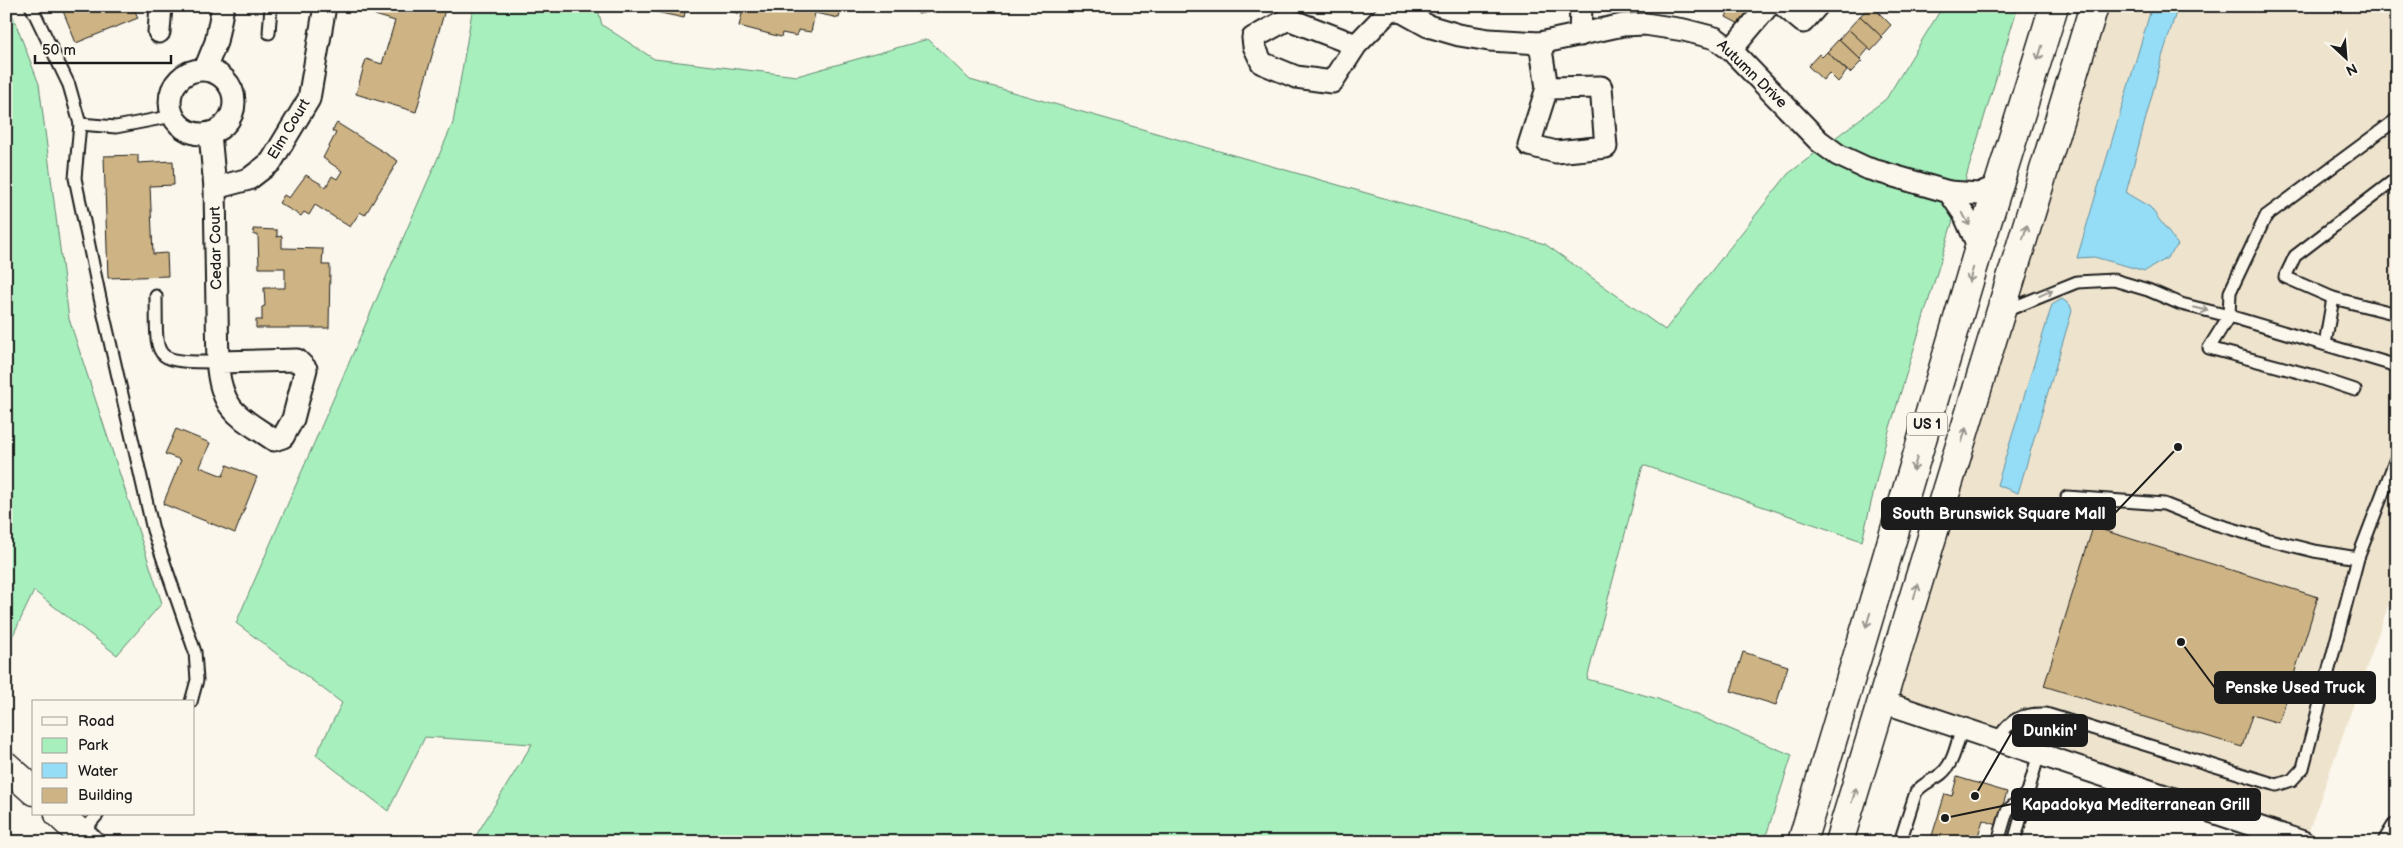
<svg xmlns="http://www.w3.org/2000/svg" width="2403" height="848" font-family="'Balsamiq Sans',sans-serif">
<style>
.built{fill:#eee3cd}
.green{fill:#a7f0be;stroke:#62866d}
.water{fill:#95ddf6;stroke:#65909f}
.building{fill:#ceb484;stroke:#1c1c1c}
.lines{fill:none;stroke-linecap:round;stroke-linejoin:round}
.service-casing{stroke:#1c1c1c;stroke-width:15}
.minor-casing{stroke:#1c1c1c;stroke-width:25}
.tertiary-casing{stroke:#1c1c1c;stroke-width:31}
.trunk-casing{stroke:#1c1c1c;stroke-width:31}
.service{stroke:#fbf7ec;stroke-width:11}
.minor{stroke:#fbf7ec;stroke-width:21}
.tertiary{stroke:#fbf7ec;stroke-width:28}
.trunk{stroke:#fbf7ec;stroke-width:28}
.oneway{stroke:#97948e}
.labels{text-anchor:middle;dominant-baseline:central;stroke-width:5;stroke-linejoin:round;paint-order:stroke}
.shield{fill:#fbf7ec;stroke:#5f5e5a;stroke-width:1}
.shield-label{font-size:14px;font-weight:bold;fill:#1c1c1c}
.street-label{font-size:15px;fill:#1c1c1c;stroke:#fbf7ec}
.leader{fill:none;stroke:#1c1c1c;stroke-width:2}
.callout-dot{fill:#1c1c1c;stroke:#fbf7ec;stroke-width:2}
.callout{fill:#1c1c1c;stroke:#1c1c1c;stroke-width:2}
.callout-label{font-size:16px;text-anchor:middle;font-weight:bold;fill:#fff}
</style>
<rect width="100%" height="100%" fill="#fbf7ec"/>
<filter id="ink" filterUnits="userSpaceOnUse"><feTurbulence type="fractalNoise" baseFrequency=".02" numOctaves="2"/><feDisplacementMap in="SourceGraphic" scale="10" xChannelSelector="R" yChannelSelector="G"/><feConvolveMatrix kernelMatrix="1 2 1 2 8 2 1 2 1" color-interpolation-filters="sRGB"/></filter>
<g filter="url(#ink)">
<!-- built -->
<polygon class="built" points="2094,6 2397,6 2397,581 2305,842 1883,702"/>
<!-- green -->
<g class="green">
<polygon points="6,6 9,6 39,84 69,319 162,603 117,655 34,591 6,650"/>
<polygon points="473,6 597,6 602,25 654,59 797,76 928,39 970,80 1545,244 1665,330 1788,174 1886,99 1943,6 2018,6 1885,444 1862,541 1643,465 1587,679 1658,699 1792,755 1764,842 472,842 532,744 425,737 388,811 316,755 342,703 236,623 453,123"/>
</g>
<!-- water -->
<g class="water">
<polygon points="2152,6 2178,6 2162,57 2126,193 2150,207 2178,245 2166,259 2145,271 2094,257 2077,258"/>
<polygon points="2062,299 2070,305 2072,311 2018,493 1997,485 2052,305"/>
</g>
<!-- building -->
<g class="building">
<polygon points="61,6 133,6 138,18 76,43"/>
<polygon points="378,6 446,6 416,112 356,94 366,59 382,64 395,21 375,15"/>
<polygon points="657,6 686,6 684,18 656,12"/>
<polygon points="729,6 800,6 816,9 817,6 848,6 848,9 841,8 839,18 815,13 811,32 798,30 797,36 782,33 781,37 739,26 742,14 728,11"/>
<polygon points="916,6 939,6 940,10 918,14"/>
<polygon points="1731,6 1753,6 1743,26 1726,17"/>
<polygon points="1864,6 1884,6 1878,12 1891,25 1881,36 1860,16 1866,10"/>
<polygon points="1860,16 1883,38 1871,51 1848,29"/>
<polygon points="1848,29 1869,48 1860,59 1839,39"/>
<polygon points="1839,39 1862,61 1850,73 1827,52"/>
<polygon points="1827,52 1847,71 1838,82 1829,73 1823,80 1808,66 1819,54 1822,57"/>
<polygon points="337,123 398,161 365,215 360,212 350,227 315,205 309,215 304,212 301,216 279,203 284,195 289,198 306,175 326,187 332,176 337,179 342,171 323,158 336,133 332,131"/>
<polygon points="138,155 138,163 173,161 174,185 150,186 153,254 167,253 168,276 108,278 104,156"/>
<polygon points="253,229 277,230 277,237 282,236 282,248 323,249 322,265 330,265 329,328 256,328 256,320 262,320 262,307 265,306 264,288 285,288 285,268 259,268 258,235 254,235"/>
<polygon points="176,429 210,443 200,467 223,476 227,465 257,477 235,533 163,504 181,460 165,454"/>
<polygon points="2093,527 2318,597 2279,723 2252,715 2242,747 2044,686"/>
<polygon points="1743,652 1788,666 1776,705 1731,691"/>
<polygon points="1957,777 2007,792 1997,825 1983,820 1976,842 1930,842 1945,794 1952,796"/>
</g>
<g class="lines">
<!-- service casing -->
<g class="service-casing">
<g id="service">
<polyline points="31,6 69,85 80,124 75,178 100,298 153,530 195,652 197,680 191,702"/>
<polyline points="269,33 271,6"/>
<polyline points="80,124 116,127 173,116"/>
<polyline points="2397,178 2295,256 2285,277 2333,298 2397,314"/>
<path d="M156,296C157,361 150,362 219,362"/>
<polyline points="2005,311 2077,282 2114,280 2148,290 2181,304 2229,316 2397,366"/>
<polyline points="2325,344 2333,298"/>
<polyline points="2355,390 2310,375 2209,348 2229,316 2230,292 2266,216 2397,119"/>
<polyline points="2067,497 2164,504 2212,523 2266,539 2314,551 2358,558"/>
<path d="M1998,739C2010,719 2022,713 2046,714L2277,785L2292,780L2303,768L2358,558L2397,456"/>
<polyline points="81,834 98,814"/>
<path d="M1900,842L1916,792C1923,783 1932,781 1941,774C1954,764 1957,742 1962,728"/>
<polyline points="1998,842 2007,811 2028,792"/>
<polyline points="2014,842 2039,753"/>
</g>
</g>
<!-- minor casing -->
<g class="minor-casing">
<g id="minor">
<polyline points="1392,6 1428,26 1459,35 1489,40 1540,43 1623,25 1645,24 1684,30 1715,38 1731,50 1819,141 1838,155 1866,168 1949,192"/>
<polyline points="1784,6 1803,22 1817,6"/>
<polyline points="159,32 161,6"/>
<polyline points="1580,35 1581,6"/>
<polyline points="1540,43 1547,88 1601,87 1606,147 1556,152 1529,145 1547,88"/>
<polyline points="1356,45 1288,19 1253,38 1254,46 1262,63 1296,77 1332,82 1356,45 1393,7"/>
<polyline points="1731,50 1768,6"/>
<polyline points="205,69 216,42 223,6"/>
<circle cx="202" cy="102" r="32"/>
<path d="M210,133L215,188L218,369C223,413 241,417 274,440L283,437L293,419L306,369L297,360L219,362"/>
<polyline points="215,188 249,179 271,162 309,99 325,6"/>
<polyline points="1979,248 1964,214 1949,192 1979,194 1999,185"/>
<polyline points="1883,702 2303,842"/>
<polyline points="2389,842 2397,829"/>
</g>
</g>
<!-- tertiary casing -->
<g class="tertiary-casing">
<g id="tertiary">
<polyline points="6,766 34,791"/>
<polyline points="59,814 89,842"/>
</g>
</g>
<!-- trunk casing -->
<g class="trunk-casing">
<g id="trunk">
<polyline points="1802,842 1979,248 2054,6"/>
<polyline points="1839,842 2094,6"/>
</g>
</g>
<!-- service -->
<use href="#service" class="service"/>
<!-- minor -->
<use href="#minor" class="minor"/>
<!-- tertiary -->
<use href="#tertiary" class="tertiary"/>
<!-- trunk -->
<use href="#trunk" class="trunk"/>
</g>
<!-- one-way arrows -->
<defs><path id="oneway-shaft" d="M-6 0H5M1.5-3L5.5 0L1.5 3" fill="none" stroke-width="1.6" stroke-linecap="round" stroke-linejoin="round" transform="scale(1.25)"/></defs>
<g class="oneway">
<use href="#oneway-shaft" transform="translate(2040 53) rotate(107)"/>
<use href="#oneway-shaft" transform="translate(1966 219) rotate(61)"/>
<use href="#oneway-shaft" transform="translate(2025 232) rotate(-73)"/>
<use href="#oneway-shaft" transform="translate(1971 275) rotate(107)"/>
<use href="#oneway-shaft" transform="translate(2046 293) rotate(-24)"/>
<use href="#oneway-shaft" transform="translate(2201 309) rotate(14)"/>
<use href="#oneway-shaft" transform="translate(1964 435) rotate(-73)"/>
<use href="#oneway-shaft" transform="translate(1915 464) rotate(107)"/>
<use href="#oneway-shaft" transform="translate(1916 591) rotate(-73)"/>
<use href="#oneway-shaft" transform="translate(1868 620) rotate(107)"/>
<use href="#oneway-shaft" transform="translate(1854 795) rotate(-73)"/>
</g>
</g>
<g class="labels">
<!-- shield labels -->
<rect class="shield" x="1907" y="412.5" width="40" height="23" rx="4"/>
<g class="shield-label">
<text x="1927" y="424">US 1</text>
</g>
<!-- street labels -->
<g class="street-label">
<text transform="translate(1752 74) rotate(44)">Autumn Drive</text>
<text transform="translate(289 129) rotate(-59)">Elm Court</text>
<text transform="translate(216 248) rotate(-91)">Cedar Court</text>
</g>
</g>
<!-- callouts -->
<path class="leader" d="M2178 447L2115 513M2181 642L2215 688M1975 796L2013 730M1945 818L2012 804"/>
<g class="callout-dot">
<circle cx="2178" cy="447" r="5"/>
<circle cx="2181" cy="642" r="5"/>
<circle cx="1975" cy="796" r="5"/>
<circle cx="1945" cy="818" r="5"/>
</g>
<g class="callout">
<rect x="1882" y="498" width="233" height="31" rx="5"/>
<rect x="2215" y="672" width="160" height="31" rx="5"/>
<rect x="2013" y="715" width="74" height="31" rx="5"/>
<rect x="2012" y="789" width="248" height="31" rx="5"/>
</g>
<g class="callout-label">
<text x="1999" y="519">South Brunswick Square Mall</text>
<text x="2295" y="693">Penske Used Truck</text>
<text x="2050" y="736">Dunkin'</text>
<text x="2136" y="810">Kapadokya Mediterranean Grill</text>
</g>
<!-- margin -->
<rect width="2403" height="848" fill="none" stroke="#fbf7ec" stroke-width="25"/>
<rect x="12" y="12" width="2378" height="823" fill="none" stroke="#1c1c1c" stroke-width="2" filter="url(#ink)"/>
<!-- legend -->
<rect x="32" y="700" width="162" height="115" fill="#fbf7ec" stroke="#a29f99"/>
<rect x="42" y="717" width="25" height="8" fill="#fbf7ec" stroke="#a29f99"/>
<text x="78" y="726" font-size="15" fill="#1c1c1c">Road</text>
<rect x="42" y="738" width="25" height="15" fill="#a7f0be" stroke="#a29f99"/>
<text x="78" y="750" font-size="15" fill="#1c1c1c">Park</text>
<rect x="42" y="763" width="25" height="15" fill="#95ddf6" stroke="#a29f99"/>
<text x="78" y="776" font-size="15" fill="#1c1c1c">Water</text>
<rect x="42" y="788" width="25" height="15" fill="#ceb484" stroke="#a29f99"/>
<text x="78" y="800" font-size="15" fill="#1c1c1c">Building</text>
<!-- north arrow -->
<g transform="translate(2346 58) rotate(154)" stroke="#fbf7ec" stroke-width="4" paint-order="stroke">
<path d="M0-4L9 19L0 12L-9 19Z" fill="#1c1c1c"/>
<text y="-8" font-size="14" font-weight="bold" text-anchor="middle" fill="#1c1c1c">N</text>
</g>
<!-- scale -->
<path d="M35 55v8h136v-8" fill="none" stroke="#1c1c1c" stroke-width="2.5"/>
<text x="42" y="55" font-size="15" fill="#1c1c1c" stroke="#fbf7ec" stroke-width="4" paint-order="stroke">50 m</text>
</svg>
